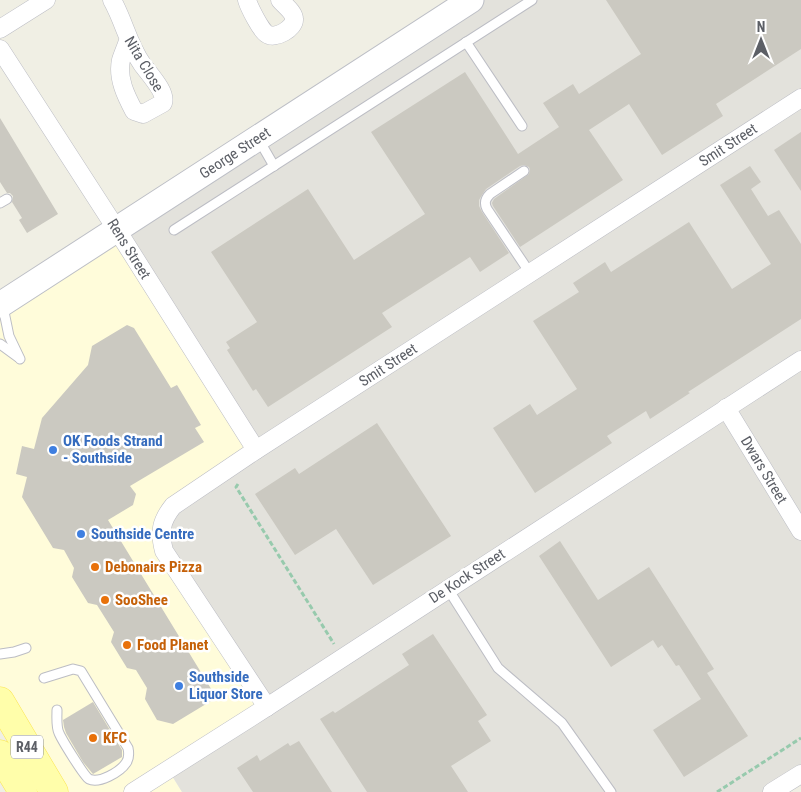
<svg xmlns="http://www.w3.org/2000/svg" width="801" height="792" font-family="'Roboto Condensed',sans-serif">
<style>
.commercial{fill:#fffcda}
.industrial{fill:#e3e2dc}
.building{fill:#cbc9c1}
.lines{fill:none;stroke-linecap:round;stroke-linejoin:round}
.lane-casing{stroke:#bcbdc4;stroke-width:11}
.street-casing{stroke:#bcbdc4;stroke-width:19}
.secondary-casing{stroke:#bdbfc6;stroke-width:27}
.primary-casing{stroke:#fbe552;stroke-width:29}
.path{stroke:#97caad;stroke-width:3;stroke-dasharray:5 2.5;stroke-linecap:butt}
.lane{stroke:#fff;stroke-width:9}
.street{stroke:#fff;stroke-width:18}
.secondary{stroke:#fff;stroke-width:25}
.primary{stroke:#fffeaa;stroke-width:28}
.shop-dot{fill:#3f7fe0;stroke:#fff;stroke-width:2}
.food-dot{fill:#e8710a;stroke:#fff;stroke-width:2}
.labels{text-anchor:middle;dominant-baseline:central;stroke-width:5;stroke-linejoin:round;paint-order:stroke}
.shield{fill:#fff;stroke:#8d8f94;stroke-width:1}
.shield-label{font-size:14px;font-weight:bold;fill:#5c5f66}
.street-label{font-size:15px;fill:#5c5f66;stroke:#fff}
.shop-label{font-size:15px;font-weight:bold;fill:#366cbe;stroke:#fff;text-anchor:start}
.food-label{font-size:15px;font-weight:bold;fill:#c56008;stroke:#fff;text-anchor:start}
</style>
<rect width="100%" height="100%" fill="#f0efe4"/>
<!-- commercial -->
<polygon class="commercial" points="120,227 260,448 269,704 168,770 182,792 42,792 0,722 0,307"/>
<!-- industrial -->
<polygon class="industrial" points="467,0 801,0 801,767 763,792 182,792 168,769 269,704 168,549 172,512 260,448 120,227"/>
<!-- building -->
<g class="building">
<polygon points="606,0 801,0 801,49 716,104 723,116 662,155 629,104 589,130 623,180 520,247 493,206 492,203 494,199 529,174 530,170 529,167 524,165 520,166 486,189 482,195 479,200 479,206 482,212 509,253 480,272 470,257 382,313 392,327 268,407 256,389 253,391 227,350 230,348 226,342 257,322 211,252 308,189 354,260 425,214 371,132 465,72 518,154 559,127 543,103 573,84 579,94 641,54"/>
<polygon points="0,118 58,214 27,233 19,220 22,218 12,202 13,196 10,193 7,193 0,182"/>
<polygon points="801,132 801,191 774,150"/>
<polygon points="750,166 761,182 751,189 768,216 779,210 801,244 801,319 688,392 690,393 650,419 646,411 607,436 612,443 535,493 493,428 530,404 537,415 577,389 533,321 579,292 573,283 605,262 611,272 689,222 732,289 771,264 720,185"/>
<polygon points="127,325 134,328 171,388 177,385 201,425 195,428 204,442 130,486 136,494 133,505 108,520 213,692 211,701 173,724 157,720 145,699 147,688 136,670 127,668 111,642 114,632 97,605 88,603 72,577 74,568 64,550 53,548 22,497 27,477 16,474 22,446 34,449 42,418 88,365 92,346"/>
<polygon points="377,423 451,536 373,585 336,529 295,555 255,494 295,468 299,474"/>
<polygon points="560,541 598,600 649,567 714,669 707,673 748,736 684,777 653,730 701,699 679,665 676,666 662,645 658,648 653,640 611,667 539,556"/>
<polygon points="433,634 487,715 478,721 491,741 451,766 468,792 367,792 320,719 333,711 335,713 409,665 402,654"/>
<polygon points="93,702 122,750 122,757 93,774 83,762 66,733 64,727 63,720"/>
<polygon points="299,741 332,792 253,792 237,768 257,755 260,761 288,743 290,746"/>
</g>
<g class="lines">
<!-- lane casing -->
<g class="lane-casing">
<g id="lane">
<polyline points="466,42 522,126"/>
<polyline points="259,140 274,166"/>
<path d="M524,171L490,194C485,199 484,203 487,209L530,273"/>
<polyline points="0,203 7,199"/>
<polyline points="174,230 532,0"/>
<polyline points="3,307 9,336 20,359"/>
<polyline points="0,344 18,357"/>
<polyline points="448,589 498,668 562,723 611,792"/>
<polyline points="0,654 14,652 26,648"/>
<path d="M44,678L73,669L81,671L128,748C129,753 129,759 126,763C120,772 99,784 89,779C84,776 62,740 59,733C56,727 57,717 57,710"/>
</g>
</g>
<!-- street casing -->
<g class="street-casing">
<g id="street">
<path d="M112,0C124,21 128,44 142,64C148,73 167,92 163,103L143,114L134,111C126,96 117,78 121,60C123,54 126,47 128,41"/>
<path d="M247,0C249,7 261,31 267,34C275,40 295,28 294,19C294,12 284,5 280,0"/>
<polyline points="0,29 46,0"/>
<polyline points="0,49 117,230 256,450"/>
<polyline points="726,408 801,531"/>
<path d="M267,707L164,551C159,532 161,521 173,506L256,450L801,98"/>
<polyline points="133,792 267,707 801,360"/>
<polyline points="772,792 801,774"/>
</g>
</g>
<!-- secondary casing -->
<g class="secondary-casing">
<polyline id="secondary" points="0,305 471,0"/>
</g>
<!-- primary casing -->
<g class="primary-casing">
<g id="primary">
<polyline points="0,701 54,792"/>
<polyline points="0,754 23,792"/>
</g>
</g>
<!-- path -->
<g class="path">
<polyline points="238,484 236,487 334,644"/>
<polyline points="717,792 801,738"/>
</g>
<!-- lane -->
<use href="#lane" class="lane"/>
<!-- street -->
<use href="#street" class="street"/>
<!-- secondary -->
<use href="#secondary" class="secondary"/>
<!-- primary -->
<use href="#primary" class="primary"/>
</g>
<!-- markers -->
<g class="shop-dot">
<circle cx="53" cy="450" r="5"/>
<circle cx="81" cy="534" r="5"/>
<circle cx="179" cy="686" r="5"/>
</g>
<g class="food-dot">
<circle cx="95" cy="567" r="5"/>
<circle cx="105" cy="600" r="5"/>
<circle cx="127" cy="645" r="5"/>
<circle cx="93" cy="738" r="5"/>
</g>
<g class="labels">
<!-- shield labels -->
<rect class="shield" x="11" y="735.5" width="32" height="23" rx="4"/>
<g class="shield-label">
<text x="27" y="747">R44</text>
</g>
<!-- street labels -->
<g class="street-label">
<text transform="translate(144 64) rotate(59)">Nita Close</text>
<text transform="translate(728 145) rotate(-33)">Smit Street</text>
<text transform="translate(235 153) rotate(-33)">George Street</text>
<text transform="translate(129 249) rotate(58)">Rens Street</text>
<text transform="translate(388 365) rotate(-33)">Smit Street</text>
<text transform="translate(764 470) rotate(59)">Dwars Street</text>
<text transform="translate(467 576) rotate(-33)">De Kock Street</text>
</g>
<!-- shop labels -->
<g class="shop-label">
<text x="63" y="441">OK Foods Strand<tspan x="63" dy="17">- Southside</tspan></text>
<text x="91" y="534">Southside Centre</text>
<text x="189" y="677">Southside<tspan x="189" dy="17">Liquor Store</tspan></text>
</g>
<!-- food labels -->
<g class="food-label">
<text x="105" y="567">Debonairs Pizza</text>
<text x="115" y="600">SooShee</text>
<text x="137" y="645">Food Planet</text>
<text x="103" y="738">KFC</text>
</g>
</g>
<!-- north arrow -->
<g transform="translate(761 40)" stroke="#ffffff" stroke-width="4" paint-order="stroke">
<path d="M0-4L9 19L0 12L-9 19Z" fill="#5c5f66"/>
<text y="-8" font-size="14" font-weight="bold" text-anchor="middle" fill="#5c5f66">N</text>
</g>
</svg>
